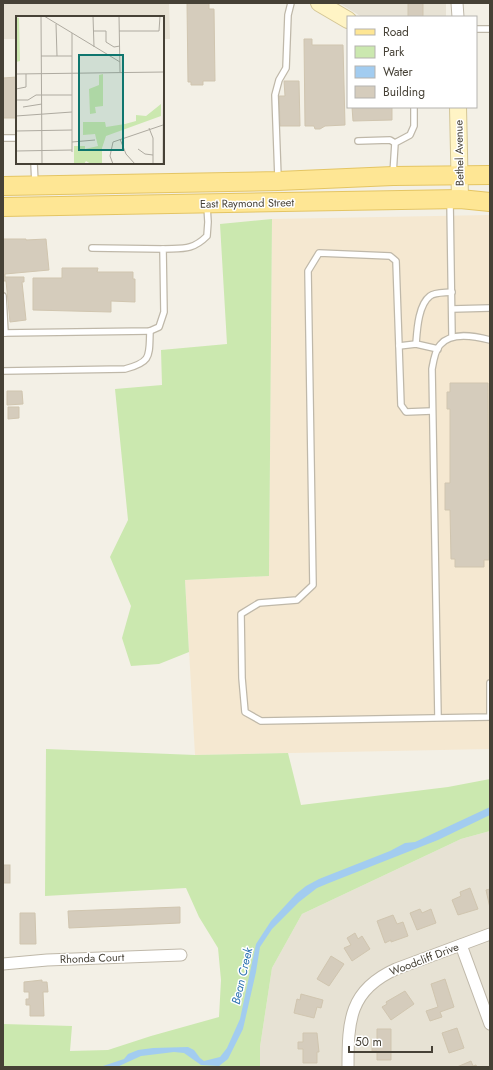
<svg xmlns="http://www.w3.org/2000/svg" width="493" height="1070" font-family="Jost,sans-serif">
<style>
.residential{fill:#e7e2d4}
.commercial{fill:#f5e8d1}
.green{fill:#cbe8af}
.water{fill:#a2ccf0}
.building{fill:#d5ccbc;stroke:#d0c5af}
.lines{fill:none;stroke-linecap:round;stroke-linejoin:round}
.lane-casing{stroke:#bfb8a9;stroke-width:8}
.street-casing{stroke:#bfb8a9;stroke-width:13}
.secondary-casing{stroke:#d4c696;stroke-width:18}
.primary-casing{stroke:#e4c564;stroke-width:20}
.lane{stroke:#fff;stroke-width:5.5}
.street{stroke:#fff;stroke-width:11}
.secondary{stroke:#fff4c5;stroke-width:16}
.primary{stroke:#fee694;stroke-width:18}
.labels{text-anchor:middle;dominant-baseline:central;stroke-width:3;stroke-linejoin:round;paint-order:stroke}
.street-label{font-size:11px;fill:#464136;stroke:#fff}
.water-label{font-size:12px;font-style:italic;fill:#2e73b2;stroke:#fff}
.inset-road{fill:none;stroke:#aeaaa0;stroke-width:1}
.view{fill:#0f766e;fill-opacity:0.15;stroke:#0f766e;stroke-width:2}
.inset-edge{fill:none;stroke:#464136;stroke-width:2}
</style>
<rect width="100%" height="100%" fill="#f3f0e6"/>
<!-- residential -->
<g class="residential">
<polygon points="3,3 169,3 170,39 163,39 163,17 17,17 17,39 3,39"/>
<polygon points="339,3 446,3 446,17 362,17"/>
<polygon points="490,831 490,1067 260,1067 260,1047 272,968 302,914 461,839"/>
</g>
<!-- commercial -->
<polygon class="commercial" points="490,215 490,749 195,755 185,580 269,576 272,219"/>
<!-- green -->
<g class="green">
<polygon points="272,219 269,576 185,580 189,652 159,664 131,666 122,638 131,606 110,557 128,520 115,389 162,385 161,350 227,344 220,224"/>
<polygon points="46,749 195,755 288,753 301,805 448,787 490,779 490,831 461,839 302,914 272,968 260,1047 260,1067 3,1067 3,1024 72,1026 70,1051 108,1050 151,1036 219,1017 221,980 218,948 199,917 186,888 45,896"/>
</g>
<!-- water -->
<polygon class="water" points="490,807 490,815 438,840 329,883 317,888 299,902 272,929 260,947 256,972 243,1029 228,1059 219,1066 201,1065 184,1053 174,1052 141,1056 117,1067 100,1067 124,1059 128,1054 138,1050 153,1048 188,1047 194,1050 200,1058 204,1061 220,1057 227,1048 240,1019 256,944 271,921 296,894 306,886 319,879 390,851 405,843 415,842"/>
<!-- building -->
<g class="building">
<polygon points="187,3 209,3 209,9 214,9 215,81 203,81 203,85 191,85 191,82 188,82"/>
<rect x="408" y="3" width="15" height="14"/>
<polygon points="304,39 312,39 312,45 343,45 345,125 325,126 320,129 315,129 314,126 305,126"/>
<polygon points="17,77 17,118 3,118 3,78"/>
<polygon points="284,81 299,81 300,126 280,126 279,96 285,96"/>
<polygon points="352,107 392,107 392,120 353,121"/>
<polygon points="3,239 26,239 26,240 46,239 49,270 5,274 5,277 24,277 24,282 22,282 26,320 10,322 6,281 3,281"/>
<polygon points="62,268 98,268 97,272 133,272 133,279 135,279 135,302 111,301 111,312 33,310 33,278 62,278"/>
<polygon points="450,383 488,383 489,560 484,560 484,567 455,567 455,559 451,559 450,510 445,510 445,483 450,483 450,409 447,409 447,392 450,392"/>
<polygon points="7,391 22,391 23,404 7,405"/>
<polygon points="8,407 19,407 19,418 8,419"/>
<rect x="3" y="865" width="7" height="18"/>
<polygon points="470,888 478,909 458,915 452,900 461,896 460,892"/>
<polygon points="490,889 490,908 486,890"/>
<polygon points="180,907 180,923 69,928 68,911"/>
<polygon points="420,909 422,913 431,909 436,923 417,930 410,913"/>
<polygon points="20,913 35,913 36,944 20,944"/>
<polygon points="393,915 397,924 403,922 408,936 391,942 391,940 385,943 377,921"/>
<polygon points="355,933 358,939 362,936 370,949 352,961 344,948 351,945 347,938"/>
<polygon points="331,956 344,964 329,986 317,979"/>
<polygon points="445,979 454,1007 440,1012 442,1017 430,1021 426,1011 438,1007 431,984"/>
<polygon points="42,980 42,982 47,982 48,992 43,992 44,1016 30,1016 30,1005 26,1005 26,999 29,999 29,992 24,992 24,982"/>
<polygon points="405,991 414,1004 391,1020 382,1007 387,1004 386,1002"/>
<polygon points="301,994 323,1000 321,1008 317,1007 314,1018 294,1013 297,999 300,1000"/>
<polygon points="457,1028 464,1048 449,1053 442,1033"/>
<polygon points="377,1029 391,1029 391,1060 377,1060 377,1051 372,1051 372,1039 377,1039"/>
<polygon points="303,1033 317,1033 319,1052 317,1052 317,1063 303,1063 303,1049 298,1049 298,1042 303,1042"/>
<polygon points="471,1061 473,1066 476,1065 477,1067 457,1067"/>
</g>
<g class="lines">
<!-- lane casing -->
<g class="lane-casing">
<g id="lane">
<polyline points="476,29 490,29"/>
<polyline points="3,138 17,138"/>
<polyline points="358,141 390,140 395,143"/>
<polyline points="34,163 35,183"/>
<polyline points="393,174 395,143 410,135 414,126 414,107"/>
<polyline points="278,178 275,95 279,80 286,68 288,15 291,3"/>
<polyline points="450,201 452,336"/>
<polyline points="92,248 163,249"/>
<polyline points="3,296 5,333"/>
<polyline points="452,309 490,308"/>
<path d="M3,333L150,331L159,327L164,312L163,249C182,248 192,251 207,236L208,222L207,206"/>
<path d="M416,344C417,331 418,305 430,296C435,292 445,293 452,292"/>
<polyline points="399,346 416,344 438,349"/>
<path d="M3,371L125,369C152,362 149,356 150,331"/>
<polyline points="432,411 406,412 401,405 396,261 390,256 319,253 308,271 313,585 297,600 259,603 241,614 242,678 245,712 261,721 490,717 490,683"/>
<path d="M438,717L432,369C433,363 436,349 440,345C451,331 475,336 490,340"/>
</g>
</g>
<!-- street casing -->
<g class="street-casing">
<g id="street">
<polyline points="457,3 458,17"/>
<polyline points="461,945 490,1024"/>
<polyline points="3,964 47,960 181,955"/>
<path d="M348,1067C348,1021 349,990 396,969L490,934"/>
</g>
</g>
<!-- secondary casing -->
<g class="secondary-casing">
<g id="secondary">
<polyline points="319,3 348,20"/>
<polyline points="458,107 460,199"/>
</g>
</g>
<!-- primary casing -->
<g class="primary-casing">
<g id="primary">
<polyline points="3,186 278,181 393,176 490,175"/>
<polyline points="3,207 460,199 490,202"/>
</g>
</g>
<!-- lane -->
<use href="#lane" class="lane"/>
<!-- street -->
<use href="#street" class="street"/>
<!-- secondary -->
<use href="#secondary" class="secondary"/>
<!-- primary -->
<use href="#primary" class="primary"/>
</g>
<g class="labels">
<!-- street labels -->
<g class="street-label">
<text transform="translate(459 153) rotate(-91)">Bethel Avenue</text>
<text transform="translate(247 203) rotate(-1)">East Raymond Street</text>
<text transform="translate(92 958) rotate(-2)">Rhonda Court</text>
<text transform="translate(424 959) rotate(-21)">Woodcliff Drive</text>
</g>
<!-- water labels -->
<g class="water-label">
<text transform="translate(242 976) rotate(-77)">Bean Creek</text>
</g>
</g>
<!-- overview -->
<g transform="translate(16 16)">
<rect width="148" height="148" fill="#f3f0e6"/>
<path d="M0,1L3,2L4,45L0,46ZM87,58V90L79,91L80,97L74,98L73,73L83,69V59ZM145,88V100L90,120L86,132V148H75L70,145L68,148H58V130H69V133L82,130L79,118L67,119V106H89L90,111L109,108L120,105V99L130,100Z" fill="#cbe8af"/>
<path class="inset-road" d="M25,0L26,148M28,0L104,46M77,0L78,31M103,0L104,56M40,8L41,40M77,15H90V26L98,31L104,30M103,15H143L144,0M56,17V136M25,40H56M0,58L148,56M0,73L10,71V58M0,84H12L20,79H56M7,91L26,88M0,100L56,96M133,112L137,122V148M0,115L56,114M104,123L110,138L119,148M56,126L79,124M122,133L129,138L137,139M0,135L56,134M97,148L94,140L97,126L147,109M147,148L148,0"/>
<path class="view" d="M63,39H107V134H63Z"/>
<rect width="148" height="148" class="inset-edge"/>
</g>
<!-- border -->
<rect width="493" height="1070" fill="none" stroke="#464136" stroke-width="8"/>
<!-- legend -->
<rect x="347" y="16" width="130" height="92" fill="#ffffff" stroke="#b5b3af"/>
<rect x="355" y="29" width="20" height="6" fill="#fee694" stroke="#b5b3af"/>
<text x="383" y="36" font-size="12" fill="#464136">Road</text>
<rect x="355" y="46" width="20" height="12" fill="#cbe8af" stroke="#b5b3af"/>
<text x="383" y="56" font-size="12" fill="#464136">Park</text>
<rect x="355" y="66" width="20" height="12" fill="#a2ccf0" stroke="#b5b3af"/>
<text x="383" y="76" font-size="12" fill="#464136">Water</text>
<rect x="355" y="86" width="20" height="12" fill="#d5ccbc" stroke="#b5b3af"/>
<text x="383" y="96" font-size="12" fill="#464136">Building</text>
<!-- scale -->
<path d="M349 1046v6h83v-6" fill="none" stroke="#464136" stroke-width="2"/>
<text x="355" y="1046" font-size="12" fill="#464136" stroke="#ffffff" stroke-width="3" paint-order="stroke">50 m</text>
</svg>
